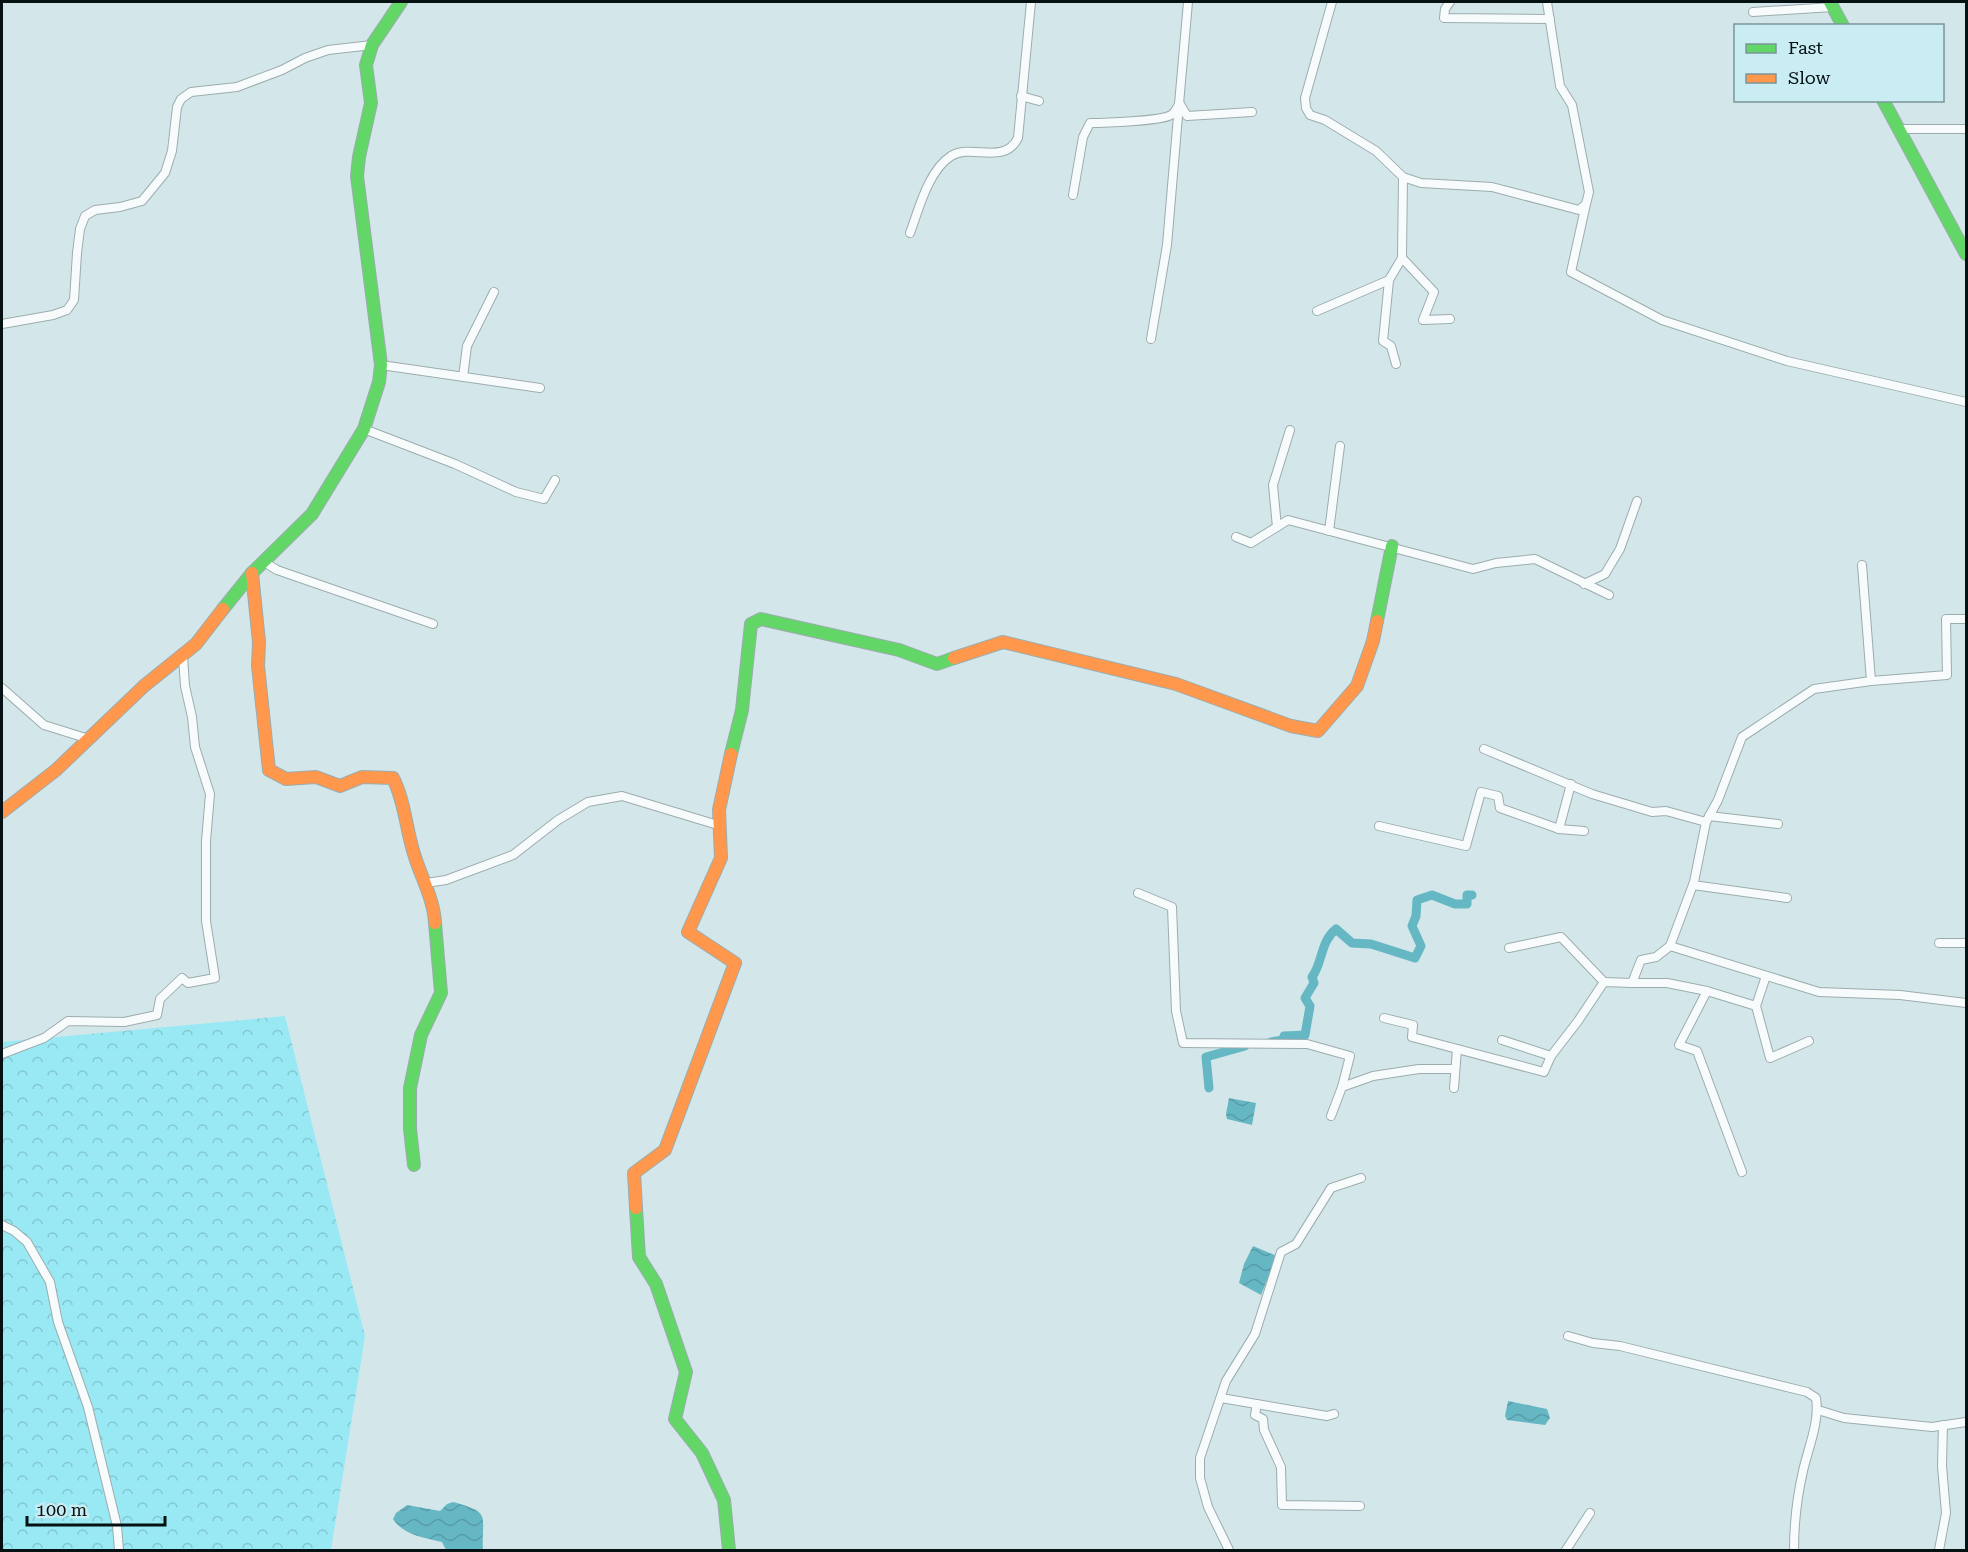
<svg xmlns="http://www.w3.org/2000/svg" width="1968" height="1552" font-family="'Roboto Serif',serif">
<style>
.forest{fill:url(#forest-crowns)}
.water{fill:url(#water-waves)}
.lines{fill:none;stroke-linecap:round;stroke-linejoin:round}
.canal{stroke:#66b7c4;stroke-width:9}
.street-casing{stroke:#9cacae;stroke-width:10}
.fast-casing{stroke:#9cacae;stroke-width:14}
.slow-casing{stroke:#9cacae;stroke-width:14}
.street{stroke:#f8fbfc;stroke-width:8}
.fast{stroke:#63d668;stroke-width:12}
.slow{stroke:#ff974d;stroke-width:12}
</style>
<defs>
<pattern id="forest-crowns" width="20" height="18" patternUnits="userSpaceOnUse" patternTransform="scale(1.5)"><rect width="20" height="18" fill="#99e9f5"/><path d="M2 6a3 3 0 1 1 6 0M12 15a3 3 0 1 1 6 0" fill="none" stroke="#82c7d1"/></pattern>
<pattern id="water-waves" width="16" height="10" patternUnits="userSpaceOnUse" patternTransform="scale(1.5)"><rect width="16" height="10" fill="#66b7c4"/><path d="M0 5q4-4 8 0t8 0" fill="none" stroke="#579ca8"/></pattern>
</defs>
<rect width="100%" height="100%" fill="#d3e7ea"/>
<!-- forest -->
<polygon class="forest" points="285,1016 365,1336 331,1550 2,1550 2,1042"/>
<!-- water -->
<g class="water">
<polygon points="1229,1098 1256,1103 1252,1125 1227,1119 1226,1114"/>
<polygon points="1253,1246 1277,1256 1261,1295 1239,1283 1244,1264"/>
<polygon points="1508,1401 1547,1409 1550,1418 1545,1425 1507,1420 1505,1416"/>
<path d="M453,1502C493,1513 481,1515 483,1550H446L442,1542C425,1538 403,1535 393,1519L396,1513L407,1505L440,1511L447,1504Z"/>
</g>
<g class="lines">
<!-- canal -->
<g class="canal">
<path d="M1271,1042L1283,1040L1284,1036L1305,1035L1310,1006L1305,998L1314,983L1312,977C1323,962 1320,942 1336,929L1352,943L1371,944L1415,958L1421,946L1412,926L1416,916L1417,900L1432,895L1455,904H1467V895H1472"/>
<polyline points="1209,1088 1206,1057 1245,1046"/>
</g>
<!-- street casing -->
<g class="street-casing">
<g id="street">
<polyline points="1332,2 1305,98 1306,108 1310,115 1325,120 1376,151 1403,177 1421,183 1492,187 1579,210 1586,204 1589,192 1572,105 1560,86 1547,2"/>
<polyline points="1450,2 1445,9 1444,18 1550,19"/>
<polyline points="1753,12 1833,7"/>
<polyline points="1021,96 1039,101"/>
<polyline points="1180,104 1187,116 1252,112"/>
<polyline points="1899,129 1966,129"/>
<path d="M1073,195L1083,137L1090,123C1103,123 1162,121 1171,115C1175,113 1177,108 1179,104L1188,2"/>
<polyline points="1586,204 1571,272 1662,320 1787,361 1966,402"/>
<path d="M910,233C919,209 928,171 951,156C972,143 1004,166 1018,138L1031,2"/>
<polyline points="1402,258 1403,177"/>
<polyline points="1317,311 1389,280"/>
<polyline points="2,324 53,315 67,310 74,300 77,253 80,229 85,216 95,210 120,207 142,201 165,173 172,151 177,107 181,99 191,92 237,87 282,70 305,58 328,50 372,45"/>
<polyline points="1151,339 1167,245 1179,104"/>
<polyline points="1396,364 1391,346 1383,341 1389,280 1402,258 1434,292 1423,320 1450,319"/>
<polyline points="381,365 540,388"/>
<polyline points="463,377 467,346 494,292"/>
<polyline points="364,429 455,464 516,492 544,499 555,480"/>
<polyline points="1277,527 1273,485 1290,430"/>
<polyline points="1329,531 1340,446"/>
<polyline points="1236,537 1251,543 1288,520 1473,569 1496,563 1535,559 1609,595"/>
<polyline points="264,562 277,570 433,624"/>
<polyline points="1584,584 1605,574 1620,549 1637,501"/>
<polyline points="1871,681 1947,675 1946,619 1966,619"/>
<polyline points="2,688 44,725 89,739"/>
<polyline points="1484,749 1592,794 1652,812 1666,811 1706,822"/>
<polyline points="1709,816 1778,824"/>
<polyline points="1379,826 1466,846 1481,792 1498,796 1500,808 1559,829 1571,784"/>
<polyline points="1559,829 1584,831"/>
<polyline points="426,883 446,880 513,855 558,820 588,802 622,796 721,826"/>
<polyline points="1693,885 1787,898"/>
<polyline points="1138,893 1172,907 1176,1011 1183,1043 1307,1044 1350,1056 1342,1087"/>
<polyline points="1939,943 1966,943"/>
<polyline points="1670,946 1819,992 1900,995 1966,1003"/>
<polyline points="1509,948 1561,937 1604,982"/>
<polyline points="1766,976 1756,1006 1707,991 1667,983 1632,983 1641,960 1656,957 1670,946 1694,882 1706,822 1718,800 1742,737 1814,689 1871,681 1862,565"/>
<polyline points="1707,991 1679,1045 1697,1051 1742,1172"/>
<polyline points="1756,1006 1770,1058 1809,1041"/>
<polyline points="1384,1018 1413,1025 1412,1037 1544,1072 1551,1056"/>
<polyline points="1502,1040 1551,1056 1578,1021 1604,982 1632,983"/>
<polyline points="2,1054 44,1038 68,1021 124,1022 157,1015 160,999 182,978 188,983 215,978 206,921 206,841 210,794 195,747 192,717 185,686 183,656"/>
<polyline points="1454,1088 1457,1049"/>
<polyline points="1331,1116 1342,1087 1373,1076 1419,1069 1455,1069"/>
<polyline points="2,1225 14,1231 27,1242 50,1282 58,1322 88,1407 117,1526 119,1550"/>
<path d="M1568,1336L1593,1343L1620,1346L1807,1392L1816,1398C1820,1422 1808,1448 1803,1471C1797,1497 1794,1525 1794,1550"/>
<polyline points="1221,1398 1327,1416 1334,1414"/>
<polyline points="1257,1404 1255,1415 1263,1419 1264,1430 1281,1467 1282,1505 1360,1506"/>
<polyline points="1818,1410 1844,1418 1932,1427 1966,1422"/>
<polyline points="1229,1550 1208,1507 1200,1478 1200,1458 1226,1381 1255,1334 1281,1252 1296,1244 1331,1188 1361,1178"/>
<polyline points="1566,1550 1590,1513"/>
<polyline points="1939,1550 1946,1513 1942,1466 1943,1425"/>
</g>
</g>
<!-- fast casing -->
<g class="fast-casing">
<g id="fast">
<polyline points="1830,2 1843,26"/>
<polyline points="1883,100 1966,254"/>
<polyline points="223,609 252,573 312,514 364,429 379,382 381,365 357,176 359,157 371,103 366,65 372,45 401,2"/>
<polyline points="1377,621 1392,546"/>
<polyline points="731,754 742,710 751,624 761,619 899,650 937,664 954,658"/>
<polyline points="414,1165 410,1129 410,1088 421,1035 441,993 435,923"/>
<polyline points="636,1208 639,1257 656,1284 686,1372 675,1419 702,1453 724,1500 729,1550"/>
</g>
</g>
<!-- slow casing -->
<g class="slow-casing">
<g id="slow">
<path d="M252,573L259,642L258,666L269,770L286,779L316,777L340,786L362,777L393,778C406,804 406,833 416,860C423,881 434,901 435,923"/>
<polyline points="954,658 1003,642 1176,684 1291,726 1318,731 1357,686 1373,641 1377,621"/>
<polyline points="2,812 56,770 144,686 196,644 223,609"/>
<polyline points="636,1208 634,1173 665,1150 735,963 688,932 721,858 719,810 731,754"/>
</g>
</g>
<!-- street -->
<use href="#street" class="street"/>
<!-- fast -->
<use href="#fast" class="fast"/>
<!-- slow -->
<use href="#slow" class="slow"/>
</g>
<!-- border -->
<rect width="1968" height="1552" fill="none" stroke="#051113" stroke-width="6"/>
<!-- legend -->
<rect x="1734" y="24" width="210" height="78" fill="#caedf3" stroke="#7b9599" stroke-width="1.5"/>
<rect x="1746" y="44" width="30" height="9" fill="#63d668" stroke="#7b9599" stroke-width="1.5"/>
<text x="1788" y="54" font-size="18" fill="#051113">Fast</text>
<rect x="1746" y="74" width="30" height="9" fill="#ff974d" stroke="#7b9599" stroke-width="1.5"/>
<text x="1788" y="84" font-size="18" fill="#051113">Slow</text>
<!-- scale -->
<path d="M27 1516v9h138v-9" fill="none" stroke="#051113" stroke-width="3"/>
<text x="36" y="1516" font-size="18" fill="#051113" stroke="#caedf3" stroke-width="4.5" paint-order="stroke">100 m</text>
</svg>
